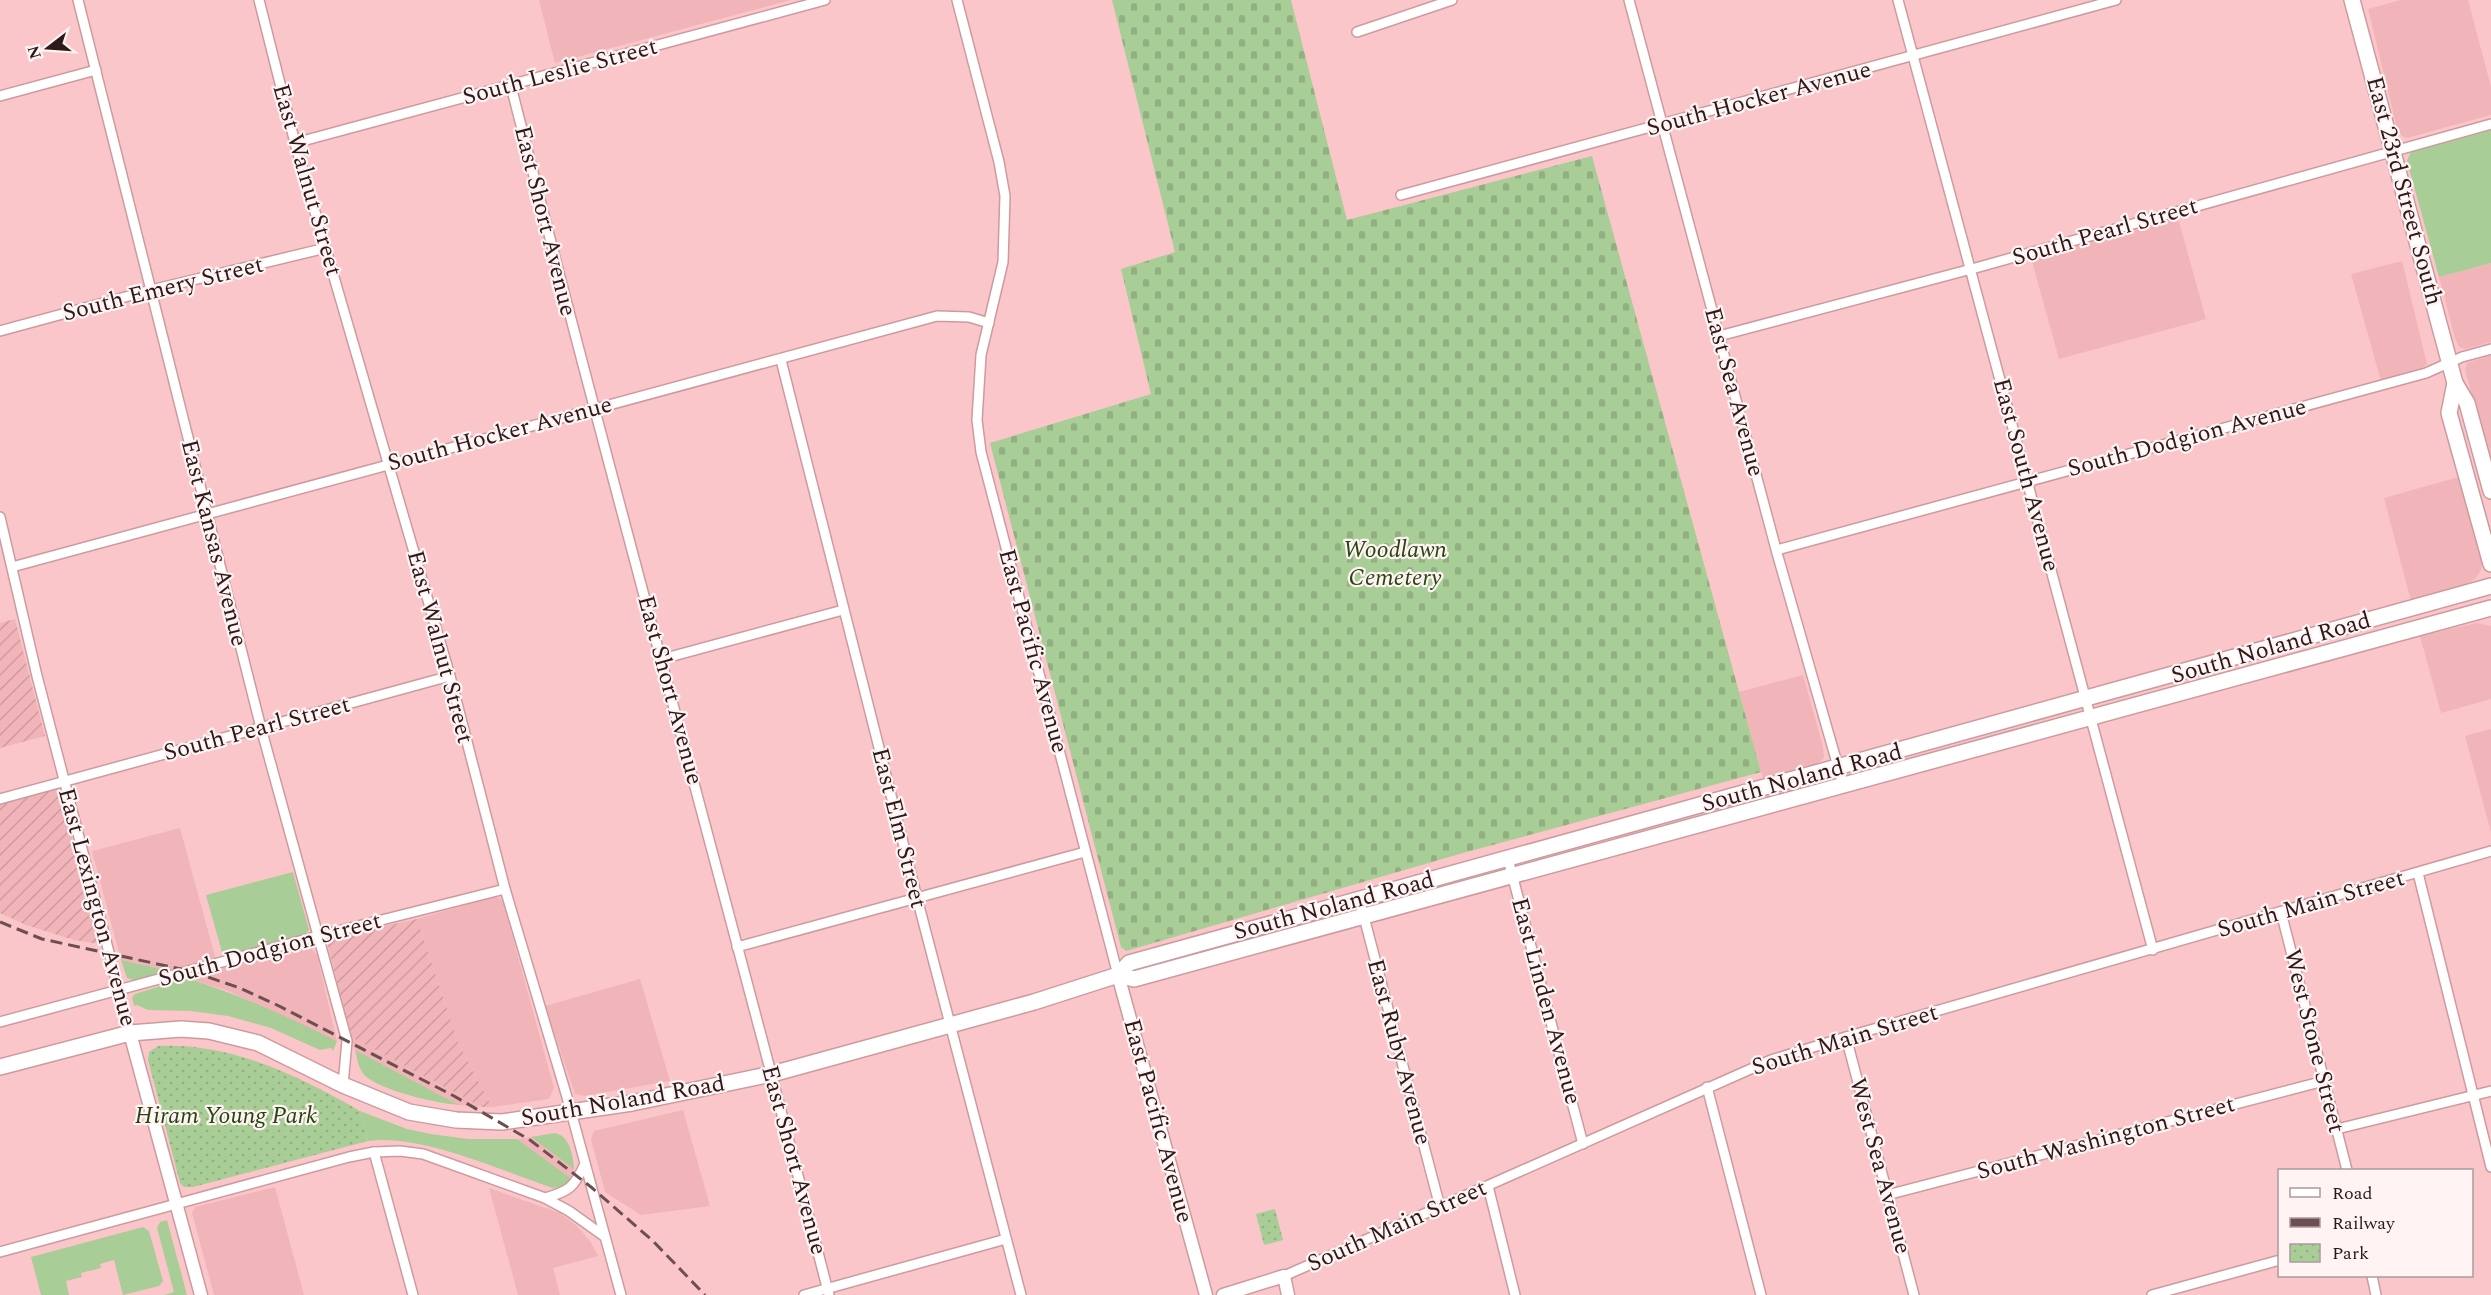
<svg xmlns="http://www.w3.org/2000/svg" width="2491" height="1295" font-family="Spectral,serif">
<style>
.built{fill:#f1b5b9}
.industrial{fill:url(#industrial-furrows)}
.grass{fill:#a9cd96}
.cemetery{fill:url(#cemetery-stones)}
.park{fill:url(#park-dots)}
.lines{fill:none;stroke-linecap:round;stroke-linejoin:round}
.minor-casing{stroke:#cd9b9e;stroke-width:12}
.tertiary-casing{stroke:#cd9b9e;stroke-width:15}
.primary-casing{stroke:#cd9b9e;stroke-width:18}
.minor{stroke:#fff;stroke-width:9}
.tertiary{stroke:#fff;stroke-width:12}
.primary{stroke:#fff;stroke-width:15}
.rail{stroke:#6d4f51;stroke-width:3;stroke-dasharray:12 6;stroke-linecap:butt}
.labels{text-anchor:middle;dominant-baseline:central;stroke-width:4.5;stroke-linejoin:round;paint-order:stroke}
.street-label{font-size:24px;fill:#2c191a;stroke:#fff3f4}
.park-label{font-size:24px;font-style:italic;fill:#26460e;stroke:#fff3f4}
</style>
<defs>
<pattern id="industrial-furrows" width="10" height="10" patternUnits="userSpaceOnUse" patternTransform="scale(1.5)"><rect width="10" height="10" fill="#f1b5b9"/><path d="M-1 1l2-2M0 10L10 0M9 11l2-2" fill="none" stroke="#cf9b9e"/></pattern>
<pattern id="cemetery-stones" width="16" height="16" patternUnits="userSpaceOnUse" patternTransform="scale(1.5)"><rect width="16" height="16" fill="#a9cd96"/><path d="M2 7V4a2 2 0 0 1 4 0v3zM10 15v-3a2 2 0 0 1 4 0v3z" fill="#92af81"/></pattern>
<pattern id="park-dots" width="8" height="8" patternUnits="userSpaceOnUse" patternTransform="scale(1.5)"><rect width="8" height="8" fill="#a9cd96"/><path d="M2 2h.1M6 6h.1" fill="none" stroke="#92af81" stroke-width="1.8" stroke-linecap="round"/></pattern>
</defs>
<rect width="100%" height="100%" fill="#fbc6c9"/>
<!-- built -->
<g class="built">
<polygon points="539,0 791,0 555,63"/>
<polygon points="2401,0 2468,0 2491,87 2491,115 2407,138 2402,136 2397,128 2368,9"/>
<polygon points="2178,218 2206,319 2059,359 2031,258"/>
<polygon points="2402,261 2427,364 2422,369 2381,381 2351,274"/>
<polygon points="2491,263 2491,342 2465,349 2459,347 2455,338 2439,277"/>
<polygon points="2491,355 2491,464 2465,370 2467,363"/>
<polygon points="2462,476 2483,560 2481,570 2476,578 2466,585 2411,601 2384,498"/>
<polygon points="2477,623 2491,626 2491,699 2441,713 2420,636"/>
<polygon points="1803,675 1823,746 1824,758 1817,764 1763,779 1739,692"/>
<polygon points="2491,729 2491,832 2465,736"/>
<polygon points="180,828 216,960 170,971 121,960 92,851"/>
<polygon points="493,897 500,898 503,902 554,1088 549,1099 492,1107 458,1042 417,919"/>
<polygon points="305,945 311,948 317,955 337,1041 226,990 186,978"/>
<polygon points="640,979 670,1081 584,1096 575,1094 545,1006"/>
<polygon points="351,1037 482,1107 459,1105 355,1050"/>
<polygon points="683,1110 710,1206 641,1215 605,1192 591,1139 594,1131"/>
<polygon points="531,1137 574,1169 570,1178 517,1139"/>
<polygon points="275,1187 304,1295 214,1295 192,1213 195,1207"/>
<polygon points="489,1188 560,1213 577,1226 590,1241 598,1256 553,1268 560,1295 518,1295"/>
</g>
<!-- industrial -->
<g class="industrial">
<polygon points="15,619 45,736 0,748 0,623"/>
<polygon points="59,786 99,944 74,940 26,925 0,913 0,801"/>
<polygon points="417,919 458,1042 492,1107 482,1107 351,1037 327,942 330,938"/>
</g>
<!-- grass -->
<g class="grass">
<polygon points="2491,129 2491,263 2439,277 2407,161 2411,151"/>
<polygon points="293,872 309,930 305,934 223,956 206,895"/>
<polygon points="121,960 170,971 134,980 127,978"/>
<path d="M186,978C239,994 288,1017 337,1041L333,1051L331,1048L320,1050L271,1028L228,1016L191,1011L148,1010L137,1005L134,1006L132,998L135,994Z"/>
<path d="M355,1050L459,1105C439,1104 372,1089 362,1072C358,1066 357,1057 355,1050Z"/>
<path d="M360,1111L407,1129L431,1134L468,1139H517L572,1179L565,1186L553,1188C502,1171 420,1133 368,1141Z"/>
<path d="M555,1133C570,1136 573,1156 574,1169L531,1137Z"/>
<polygon points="167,1220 187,1295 164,1295 174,1292 157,1228 160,1222"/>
<polygon points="143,1227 149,1231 163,1281 159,1286 123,1295 114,1260 100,1264 101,1268 81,1273 82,1277 66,1281 69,1295 41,1295 31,1257"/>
</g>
<!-- cemetery -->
<polygon class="cemetery" points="1112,0 1291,0 1347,220 1592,156 1761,772 1463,853 1126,951 1121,947 990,443 1151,394 1121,269 1175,252"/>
<!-- park -->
<g class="park">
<path d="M158,1046C231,1042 299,1076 360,1111L368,1141L193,1187H184L180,1183L148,1060L149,1052Z"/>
<polygon points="1275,1209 1283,1240 1264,1245 1256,1214"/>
</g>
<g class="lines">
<!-- minor casing -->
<g class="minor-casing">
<g id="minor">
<polyline points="78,0 261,728 347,1041 343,1085"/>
<polyline points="259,0 295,143 450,676 505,889 567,1097 621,1295"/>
<polyline points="957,0 999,162 1005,196 1003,262 981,355 977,420 981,452 1118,975"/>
<polyline points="1629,0 1777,553 1843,784"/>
<polyline points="1898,0 2153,950"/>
<polyline points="1357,32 1452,0"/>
<path d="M511,86C613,490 725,891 829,1295"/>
<polyline points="0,96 96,70"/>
<polyline points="295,143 825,0"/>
<polyline points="1401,195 2116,0"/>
<polyline points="0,331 151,290 326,248"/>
<polyline points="1719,336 1979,267 2491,124"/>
<polyline points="781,360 917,898 1021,1295"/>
<polyline points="0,517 37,676 130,1033"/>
<polyline points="1777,550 2426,373 2462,357 2491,349"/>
<polyline points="12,567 937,316 969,317 989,323"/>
<polyline points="662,659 843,610"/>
<polyline points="0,799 450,676"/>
<polyline points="1508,859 1583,1144"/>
<polyline points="2418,873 2491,1167"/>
<polyline points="1359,898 1440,1207"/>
<polyline points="2281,912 2347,1170"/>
<polyline points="737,947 1085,852"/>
<polyline points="0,1022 318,936 505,889"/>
<polyline points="1846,1037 1914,1295"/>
<polyline points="1707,1087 1761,1295"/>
<polyline points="2337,1129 2491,1091"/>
<polyline points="374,1152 413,1295"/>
<polyline points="1488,1186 1515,1295"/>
<polyline points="1887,1195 2324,1081"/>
<path d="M545,1198C570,1191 574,1187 585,1164"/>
<polyline points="0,1252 349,1157 374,1152 400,1151 423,1154 545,1198 569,1211 604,1236"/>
<polyline points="1284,1276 1771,1060 1846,1037 2491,851"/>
<polyline points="2372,1276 2376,1295"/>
<polyline points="804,1295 1006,1239"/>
<polyline points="2152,1295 2280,1260"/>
</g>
</g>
<!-- tertiary casing -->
<g class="tertiary-casing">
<g id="tertiary">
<polyline points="1118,975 1206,1295"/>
<polyline points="130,1033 201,1295"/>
<polyline points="1223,1295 1284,1276 1288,1295"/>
</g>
</g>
<!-- primary casing -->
<g class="primary-casing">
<g id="primary">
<polyline points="2352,0 2455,383 2467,403 2491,491"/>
<polyline points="2455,383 2449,413 2491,564"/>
<polyline points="1118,975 1134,979 2491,608"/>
<polyline points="0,1067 130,1033 181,1029 209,1031 258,1043 343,1085 409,1112 456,1120 502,1122 632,1103 772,1074 1034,1002 1118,975 1129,963 2491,586"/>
</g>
</g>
<!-- minor -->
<use href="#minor" class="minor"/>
<!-- tertiary -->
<use href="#tertiary" class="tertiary"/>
<!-- primary -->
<use href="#primary" class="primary"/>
<!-- rail -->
<polyline class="rail" points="0,922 42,939 190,971 240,988 277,1005 454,1096 530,1140 591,1187 653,1241 705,1295"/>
</g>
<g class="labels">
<!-- street labels -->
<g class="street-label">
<text transform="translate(560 72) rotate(-15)">South Leslie Street</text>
<text transform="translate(1759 99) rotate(-15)">South Hocker Avenue</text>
<text transform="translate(307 180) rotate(74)">East Walnut Street</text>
<text transform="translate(2404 191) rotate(75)">East 23rd Street South</text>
<text transform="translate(545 221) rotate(76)">East Short Avenue</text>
<text transform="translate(2105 232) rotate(-16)">South Pearl Street</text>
<text transform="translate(163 289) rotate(-14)">South Emery Street</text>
<text transform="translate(1734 392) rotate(75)">East Sea Avenue</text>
<text transform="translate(500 434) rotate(-15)">South Hocker Avenue</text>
<text transform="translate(2187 438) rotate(-15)">South Dodgion Avenue</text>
<text transform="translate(2026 475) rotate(75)">East South Avenue</text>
<text transform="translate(214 543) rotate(76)">East Kansas Avenue</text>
<text transform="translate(440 647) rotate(75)">East Walnut Street</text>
<text transform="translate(2271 648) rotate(-16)">South Noland Road</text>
<text transform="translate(1033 651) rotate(75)">East Pacific Avenue</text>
<text transform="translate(670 690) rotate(75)">East Short Avenue</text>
<text transform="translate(257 729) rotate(-15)">South Pearl Street</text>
<text transform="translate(1802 778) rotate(-15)">South Noland Road</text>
<text transform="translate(899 828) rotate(76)">East Elm Street</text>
<text transform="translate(2311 904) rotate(-16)">South Main Street</text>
<text transform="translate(1334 906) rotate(-15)">South Noland Road</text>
<text transform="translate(97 907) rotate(75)">East Lexington Avenue</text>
<text transform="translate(270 950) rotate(-15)">South Dodgion Street</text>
<text transform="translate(1546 1001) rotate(75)">East Linden Avenue</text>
<text transform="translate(1845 1040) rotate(-17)">South Main Street</text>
<text transform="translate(2314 1041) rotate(76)">West Stone Street</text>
<text transform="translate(1399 1052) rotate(75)">East Ruby Avenue</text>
<text transform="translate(623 1101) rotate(-10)">South Noland Road</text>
<text transform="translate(1158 1121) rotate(75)">East Pacific Avenue</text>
<text transform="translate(2106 1138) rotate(-15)">South Washington Street</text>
<text transform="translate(794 1160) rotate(75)">East Short Avenue</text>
<text transform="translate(1880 1166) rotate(75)">West Sea Avenue</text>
<text transform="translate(1397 1226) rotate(-24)">South Main Street</text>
</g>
<!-- park labels -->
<g class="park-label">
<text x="1395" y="550">Woodlawn<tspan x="1395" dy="28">Cemetery</tspan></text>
<text x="226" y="1116">Hiram Young Park</text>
</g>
</g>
<!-- legend -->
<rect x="2278" y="1169" width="195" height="108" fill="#fff3f4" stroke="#ab9c9d" stroke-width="1.5"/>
<rect x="2290" y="1188" width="30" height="9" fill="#ffffff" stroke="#ab9c9d" stroke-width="1.5"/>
<text x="2332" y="1199" font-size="18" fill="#2c191a">Road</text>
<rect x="2290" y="1218" width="30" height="9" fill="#6d4f51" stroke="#ab9c9d" stroke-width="1.5"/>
<text x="2332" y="1229" font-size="18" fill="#2c191a">Railway</text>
<rect x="2290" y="1244" width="30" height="18" fill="url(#park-dots)" stroke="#ab9c9d" stroke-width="1.5"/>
<text x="2332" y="1259" font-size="18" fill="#2c191a">Park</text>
<!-- north arrow -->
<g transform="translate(48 48) rotate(253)" stroke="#fff3f4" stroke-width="4.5" paint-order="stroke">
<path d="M0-4.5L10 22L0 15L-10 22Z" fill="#2c191a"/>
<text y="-9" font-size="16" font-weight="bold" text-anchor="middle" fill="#2c191a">N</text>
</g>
</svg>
